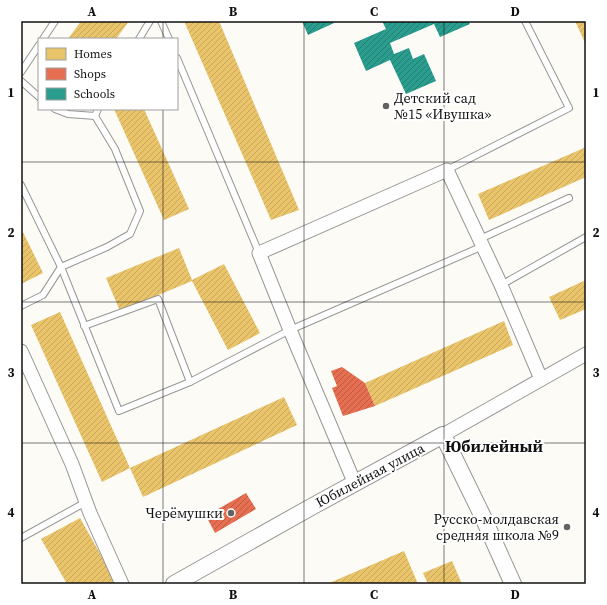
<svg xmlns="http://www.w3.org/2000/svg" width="607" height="605" font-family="'Source Serif 4',serif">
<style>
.homes{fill:url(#homes-hatch)}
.shops{fill:url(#shops-hatch)}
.schools{fill:url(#schools-hatch)}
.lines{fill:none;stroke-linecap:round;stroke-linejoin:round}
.service-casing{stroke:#969694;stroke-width:8}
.minor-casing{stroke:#969694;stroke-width:15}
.tertiary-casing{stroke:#969694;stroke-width:18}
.service{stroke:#fffefe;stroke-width:6}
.minor{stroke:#fffefe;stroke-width:13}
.tertiary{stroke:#fffefe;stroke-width:16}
.grid{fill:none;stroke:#101010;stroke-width:1;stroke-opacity:0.55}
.poi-dot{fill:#636260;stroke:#fff;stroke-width:1.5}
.labels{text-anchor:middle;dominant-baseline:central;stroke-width:4;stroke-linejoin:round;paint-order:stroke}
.poi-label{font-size:14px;fill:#101010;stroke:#fff;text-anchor:end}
.street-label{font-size:14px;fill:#101010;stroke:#fff}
.quarter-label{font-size:16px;font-weight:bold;fill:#101010;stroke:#fff}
.neatline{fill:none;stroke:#101010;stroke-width:1.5}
.grid-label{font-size:13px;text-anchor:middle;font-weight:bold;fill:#101010}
</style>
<defs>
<pattern id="homes-hatch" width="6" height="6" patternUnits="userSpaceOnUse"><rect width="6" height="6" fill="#e9c46a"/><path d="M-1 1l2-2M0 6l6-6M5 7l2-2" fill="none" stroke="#c7a75b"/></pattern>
<pattern id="shops-hatch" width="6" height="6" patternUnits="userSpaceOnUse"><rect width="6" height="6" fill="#e76f51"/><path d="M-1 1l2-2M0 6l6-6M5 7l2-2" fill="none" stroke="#ba5a42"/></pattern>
<pattern id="schools-hatch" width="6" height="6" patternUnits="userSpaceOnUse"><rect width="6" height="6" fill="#2a9d8f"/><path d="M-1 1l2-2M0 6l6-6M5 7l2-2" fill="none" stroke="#237f73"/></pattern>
</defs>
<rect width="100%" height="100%" fill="#fcfbf6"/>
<!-- homes -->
<g class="homes">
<polygon points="81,21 129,21 116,39 68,39"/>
<polygon points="184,21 219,21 299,210 271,220"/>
<polygon points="575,21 586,21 586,45"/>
<polygon points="114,109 144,109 189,209 164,220"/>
<polygon points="584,148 586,153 586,177 489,220 478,194"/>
<polygon points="21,228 43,273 21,284"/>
<polygon points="179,248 192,280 224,264 260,333 228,350 192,281 120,311 106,278"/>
<polygon points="586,280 586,309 560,320 549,297"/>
<polygon points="60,312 130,468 284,397 297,425 143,497 130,468 102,482 31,325"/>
<polygon points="504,321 513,345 375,406 365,383"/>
<polygon points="80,518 117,584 67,584 41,539"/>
<polygon points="404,551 418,584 327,584"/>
<polygon points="452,561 462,584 428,584 423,573"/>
</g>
<!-- shops -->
<g class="shops">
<polygon points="342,367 365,383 375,406 343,416 332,388 337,386 331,371"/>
<polygon points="246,493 256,509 215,533 206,516"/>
</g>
<!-- schools -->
<g class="schools">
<polygon points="302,21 333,21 334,23 308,35"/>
<polygon points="382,21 468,21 470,24 440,37 434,24 390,43 394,54 409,48 413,59 424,54 436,81 406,94 390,60 366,71 354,43 386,29"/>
</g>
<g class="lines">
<!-- service casing -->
<g class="service-casing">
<g id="service">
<polyline points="161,21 169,39"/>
<polyline points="43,39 55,21"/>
<polyline points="139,39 150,21"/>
<polyline points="177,58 259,253"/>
<polyline points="21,72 39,45"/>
<polyline points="21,81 39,97"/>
<polyline points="55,109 68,114 95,116"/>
<polyline points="447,170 569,108 525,21"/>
<polyline points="21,185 61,267 43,295 21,306"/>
<polyline points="480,239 569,198"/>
<polyline points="501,285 586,237"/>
<polyline points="84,326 158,299 190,382 119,411 61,267 107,247 130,234 140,211 115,149 95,116 98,109"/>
<polyline points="190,382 290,330 483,246"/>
<polyline points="21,538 86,502"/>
</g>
</g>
<!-- minor casing -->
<g class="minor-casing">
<g id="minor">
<polyline points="21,351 72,464 90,513 122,584"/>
<polyline points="443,435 586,354"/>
<polyline points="355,484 290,330 259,253 447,170 501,285 541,379"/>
</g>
</g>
<!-- tertiary casing -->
<g class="tertiary-casing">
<polyline id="tertiary" points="174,584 313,506 443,435 482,515 513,584"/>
</g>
<!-- service -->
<use href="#service" class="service"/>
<!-- minor -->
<use href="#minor" class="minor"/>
<!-- tertiary -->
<use href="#tertiary" class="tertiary"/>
</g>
<!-- grid -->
<path class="grid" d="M163,21V39M304,21V584M444,21V584M163,109V584M21,162H586M21,302H586M21,443H586"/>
<!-- markers -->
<g class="poi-dot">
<circle cx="386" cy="106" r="4"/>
<circle cx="231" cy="513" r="4"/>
<circle cx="567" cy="527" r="4"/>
</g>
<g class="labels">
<!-- poi labels -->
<g class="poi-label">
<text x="394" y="98" text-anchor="start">Детский сад<tspan x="394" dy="16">№15 «Ивушка»</tspan></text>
<text x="223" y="513">Черёмушки</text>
<text x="559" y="519">Русско-молдавская<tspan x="559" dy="16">средняя школа №9</tspan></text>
</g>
<!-- street labels -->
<g class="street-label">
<text transform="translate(370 475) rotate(-28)">Юбилейная улица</text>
</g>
<!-- quarter labels -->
<g class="quarter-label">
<text x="494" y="446">Юбилейный</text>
</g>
</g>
<!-- border -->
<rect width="607" height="605" fill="none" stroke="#ffffff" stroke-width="44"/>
<!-- legend -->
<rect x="38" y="38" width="140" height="72" fill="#ffffff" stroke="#9f9f9f"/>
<rect x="46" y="48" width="20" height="12" fill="#e9c46a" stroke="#9f9f9f"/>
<text x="74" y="58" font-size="12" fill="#101010">Homes</text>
<rect x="46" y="68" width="20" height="12" fill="#e76f51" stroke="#9f9f9f"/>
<text x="74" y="78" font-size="12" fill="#101010">Shops</text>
<rect x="46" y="88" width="20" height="12" fill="#2a9d8f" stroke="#9f9f9f"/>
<text x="74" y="98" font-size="12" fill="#101010">Schools</text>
<rect x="22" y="22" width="563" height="561" class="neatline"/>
<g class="grid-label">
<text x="92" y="16">A</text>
<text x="233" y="16">B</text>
<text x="374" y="16">C</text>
<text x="515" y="16">D</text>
<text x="11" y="97">1</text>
<text x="596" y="97">1</text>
<text x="11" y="237">2</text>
<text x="596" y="237">2</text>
<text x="11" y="377">3</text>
<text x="596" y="377">3</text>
<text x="11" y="517">4</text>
<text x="596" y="517">4</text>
<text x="92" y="599">A</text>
<text x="233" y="599">B</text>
<text x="374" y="599">C</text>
<text x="515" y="599">D</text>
</g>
</svg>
